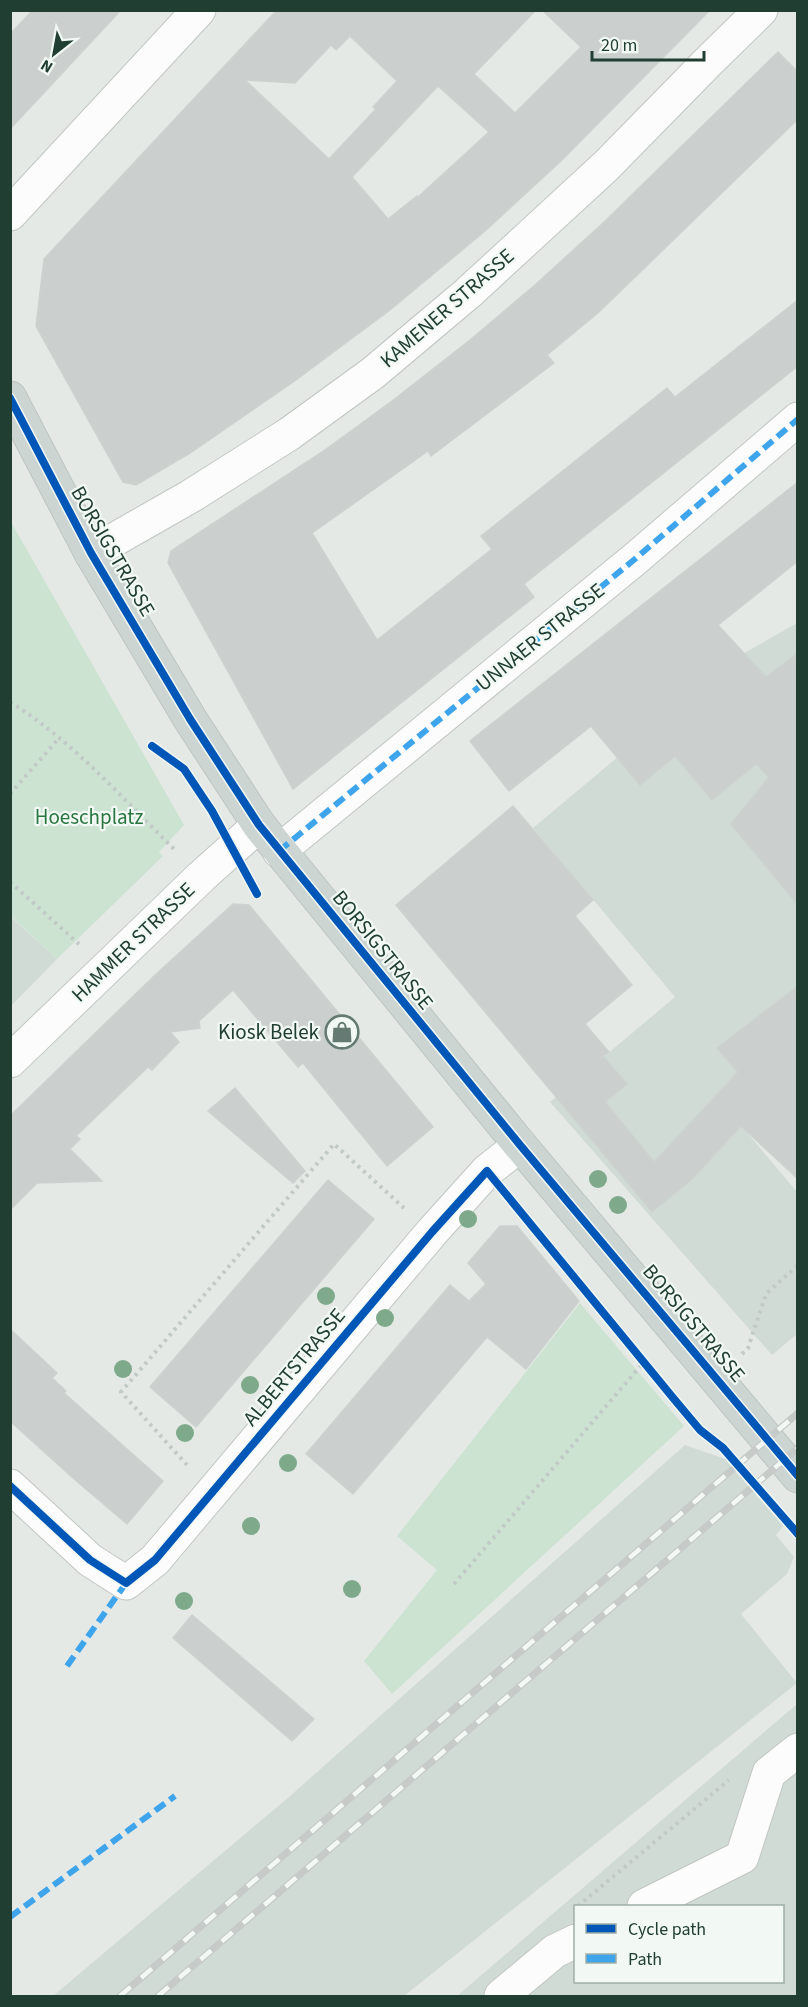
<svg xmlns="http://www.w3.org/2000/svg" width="808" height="2007" font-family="'Source Sans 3',sans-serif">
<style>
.built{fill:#d1dbd6;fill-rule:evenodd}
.green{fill:#cce3d1}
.building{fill:#cbd0ce;stroke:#ccd2cf;stroke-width:1.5;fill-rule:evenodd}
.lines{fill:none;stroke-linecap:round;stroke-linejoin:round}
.minor-casing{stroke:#c1c6c3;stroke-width:35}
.major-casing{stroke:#bcc5c2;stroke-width:35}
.path{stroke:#c1cac6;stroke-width:4;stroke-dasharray:3 4.5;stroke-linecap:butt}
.minor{stroke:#fbfcfb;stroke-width:33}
.major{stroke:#cdd5d2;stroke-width:33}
.rail-casing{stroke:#c6cac9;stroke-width:7}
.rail{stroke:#f2f9f5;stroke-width:4.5;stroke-dasharray:14;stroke-linecap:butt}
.quiet{stroke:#3ea4eb;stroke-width:6;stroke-dasharray:12 6;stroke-linecap:butt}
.cycleway-casing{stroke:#f2f9f5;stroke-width:11}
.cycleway{stroke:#0057b8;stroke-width:8}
.tree{fill:#7eaa8b}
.labels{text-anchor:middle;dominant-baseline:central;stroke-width:4.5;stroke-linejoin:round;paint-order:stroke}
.street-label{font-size:21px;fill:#213e33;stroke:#f2f9f5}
.park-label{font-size:21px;fill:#2a7640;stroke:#f2f9f5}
.poi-label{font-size:21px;fill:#213e33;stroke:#f2f9f5;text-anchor:end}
</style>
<rect width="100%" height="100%" fill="#e4e9e6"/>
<!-- built -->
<g class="built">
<polygon points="797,623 797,1077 745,1130 797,1192 797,1334 772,1355 550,1102 675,997 533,828 736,658"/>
<polygon points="10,916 57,959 11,1006 10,1006"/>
<polygon points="685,1445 725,1459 783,1526 776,1535 794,1557 787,1574 741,1614 797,1683 404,1996 53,1996 289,1797"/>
<path d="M797,1704V1996H457ZM576,1906H782V1982H576Z"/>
</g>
<!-- green -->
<g class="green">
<polygon points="11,522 184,825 159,852 163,856 57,959 11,916"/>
<polygon points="580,1303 684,1426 392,1694 364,1661 437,1570 397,1536"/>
</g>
<!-- building -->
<g class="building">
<polygon points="33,10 121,10 10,129 10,34"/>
<path d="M277,10H536L474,74L515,113L581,47L542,10H710L562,160L485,231L390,310L296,380L190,453L136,485L123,482L36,326L44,259ZM350,36L397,81L373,107L376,109L329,159L245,80L295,83L331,45L336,50ZM438,86L489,132L418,197L417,196L388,219L352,177Z"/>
<polygon points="778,52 798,72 798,119 599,312 547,355 554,363 431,456 428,451 312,533 377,640 492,549 481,536 667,388 675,397 798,300 798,366 524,584 534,597 293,789 168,563 171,551 322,452 392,401 470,340 535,285 602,224"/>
<polygon points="798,482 798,561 718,625 766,677 798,653 798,905 731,824 769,777 756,764 712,800 675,756 640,785 591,726 509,791 470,741"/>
<polygon points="513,806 593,900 575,916 632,985 585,1024 609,1052 603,1056 627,1084 605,1102 654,1162 738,1072 717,1048 798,986 798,1179 741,1126 692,1179 652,1212 396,905"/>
<polygon points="233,904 249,905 433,1127 387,1166 303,1063 298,1067 233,990 199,1021 200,1028 170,1032 179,1042 152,1070 148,1067 76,1136 80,1139 70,1149 102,1181 37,1183 10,1210 10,1116 154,976"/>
<polygon points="235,1088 305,1171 293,1183 208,1111"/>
<polygon points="328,1180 374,1219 196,1427 150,1387"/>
<polygon points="500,1226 517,1226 579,1301 526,1369 487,1337 353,1494 306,1454 450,1285 469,1301 486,1284 468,1263"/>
<polygon points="10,1329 57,1373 52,1378 66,1391 64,1393 163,1481 127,1524 73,1478 10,1421"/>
<polygon points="192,1615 314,1719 292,1741 173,1638"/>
</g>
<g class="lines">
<!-- minor casing -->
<g class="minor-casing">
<g id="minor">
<polyline points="10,214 199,10"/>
<polyline points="91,553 191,496 289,434 373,373 468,293 606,166 708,62 761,10"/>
<polyline points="279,851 635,559 798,419"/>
<polyline points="10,1061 202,876 259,825"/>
<polyline points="10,1486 90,1560 126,1583 155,1560 432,1232 487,1171 520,1145"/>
<polyline points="644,1906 742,1857 769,1773 798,1750"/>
<polyline points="501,1996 555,1951 576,1941"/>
</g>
</g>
<!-- major casing -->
<g class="major-casing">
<polyline id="major" points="10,398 91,553 190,719 259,825 520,1145 798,1476"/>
</g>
<!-- path -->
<g class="path">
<path d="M10,702C73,741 124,800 177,852"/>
<polyline points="10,794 59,738"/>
<polyline points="10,882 79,944"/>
<polyline points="742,1354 748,1348 766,1294 798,1265"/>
<polyline points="187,1465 121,1392 334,1144 404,1208"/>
<polyline points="454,1584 643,1363"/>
<polyline points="578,1906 729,1780"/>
</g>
<!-- minor -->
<use href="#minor" class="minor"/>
<!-- major -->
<use href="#major" class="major"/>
<!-- rail casing -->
<g class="rail-casing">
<g id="rail">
<polyline points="120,1996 798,1413"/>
<polyline points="158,1996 798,1448"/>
</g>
</g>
<!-- rail -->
<use href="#rail" class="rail"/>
<!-- quiet -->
<g class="quiet">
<polyline points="279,851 635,559 798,419"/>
<polyline points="67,1666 126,1583"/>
<polyline points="10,1917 175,1796"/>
</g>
<!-- cycleway casing -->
<g class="cycleway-casing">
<g id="cycleway">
<polyline points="10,398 91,553 190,719 259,825 520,1145 798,1476"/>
<polyline points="152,746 184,769 212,811 257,894"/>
<polyline points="10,1486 90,1560 126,1583 155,1560 432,1232 487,1171 674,1399 700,1430 723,1448 798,1534"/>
</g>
</g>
<!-- cycleway -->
<use href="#cycleway" class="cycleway"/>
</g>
<!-- trees -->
<g class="tree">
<circle cx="598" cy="1179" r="9"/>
<circle cx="618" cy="1205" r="9"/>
<circle cx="468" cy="1219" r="9"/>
<circle cx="326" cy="1296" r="9"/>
<circle cx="385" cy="1318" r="9"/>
<circle cx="123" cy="1369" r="9"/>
<circle cx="250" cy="1385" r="9"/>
<circle cx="185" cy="1433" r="9"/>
<circle cx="288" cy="1463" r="9"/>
<circle cx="251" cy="1526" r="9"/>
<circle cx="352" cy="1589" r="9"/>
<circle cx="184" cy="1601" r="9"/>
</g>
<!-- icons -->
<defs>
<g id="shop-ring" transform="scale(1.725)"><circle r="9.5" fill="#f2f9f5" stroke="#657a72" stroke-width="1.5"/><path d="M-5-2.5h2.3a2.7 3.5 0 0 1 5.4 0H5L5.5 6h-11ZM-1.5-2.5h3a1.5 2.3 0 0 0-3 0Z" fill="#657a72"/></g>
</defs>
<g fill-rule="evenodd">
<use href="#shop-ring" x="342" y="1032"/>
</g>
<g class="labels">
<!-- street labels -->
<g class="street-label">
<text transform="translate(447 308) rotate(-41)">KAMENER STRASSE</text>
<text transform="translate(113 551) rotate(60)">BORSIGSTRASSE</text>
<text transform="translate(540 637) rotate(-39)">UNNAER STRASSE</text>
<text transform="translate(133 942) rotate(-44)">HAMMER STRASSE</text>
<text transform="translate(383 950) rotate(51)">BORSIGSTRASSE</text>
<text transform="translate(694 1323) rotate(50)">BORSIGSTRASSE</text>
<text transform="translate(294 1367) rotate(-50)">ALBERTSTRASSE</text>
</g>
<!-- park labels -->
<g class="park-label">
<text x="89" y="817">Hoeschplatz</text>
</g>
<!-- poi labels -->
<g class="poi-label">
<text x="319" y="1032">Kiosk Belek</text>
</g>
</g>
<!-- border -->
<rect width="808" height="2007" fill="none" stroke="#213e33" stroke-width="24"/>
<!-- legend -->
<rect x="574" y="1905" width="210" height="78" fill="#f2f9f5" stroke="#9eaea7" stroke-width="1.5"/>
<rect x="586" y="1924" width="30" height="9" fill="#0057b8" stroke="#9eaea7" stroke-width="1.5"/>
<text x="628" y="1935" font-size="18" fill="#213e33">Cycle path</text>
<rect x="586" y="1954" width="30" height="9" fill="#3ea4eb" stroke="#9eaea7" stroke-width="1.5"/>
<text x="628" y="1965" font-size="18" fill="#213e33">Path</text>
<!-- north arrow -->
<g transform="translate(54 54) rotate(211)" stroke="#f2f9f5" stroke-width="4.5" paint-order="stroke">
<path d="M0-4.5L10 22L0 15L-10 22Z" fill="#213e33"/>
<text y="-9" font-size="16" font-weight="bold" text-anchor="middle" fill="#213e33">N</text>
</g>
<!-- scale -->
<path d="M592 51v9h112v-9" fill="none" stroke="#213e33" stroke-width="3"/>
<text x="601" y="51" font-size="18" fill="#213e33" stroke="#f2f9f5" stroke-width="4.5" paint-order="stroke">20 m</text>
</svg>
